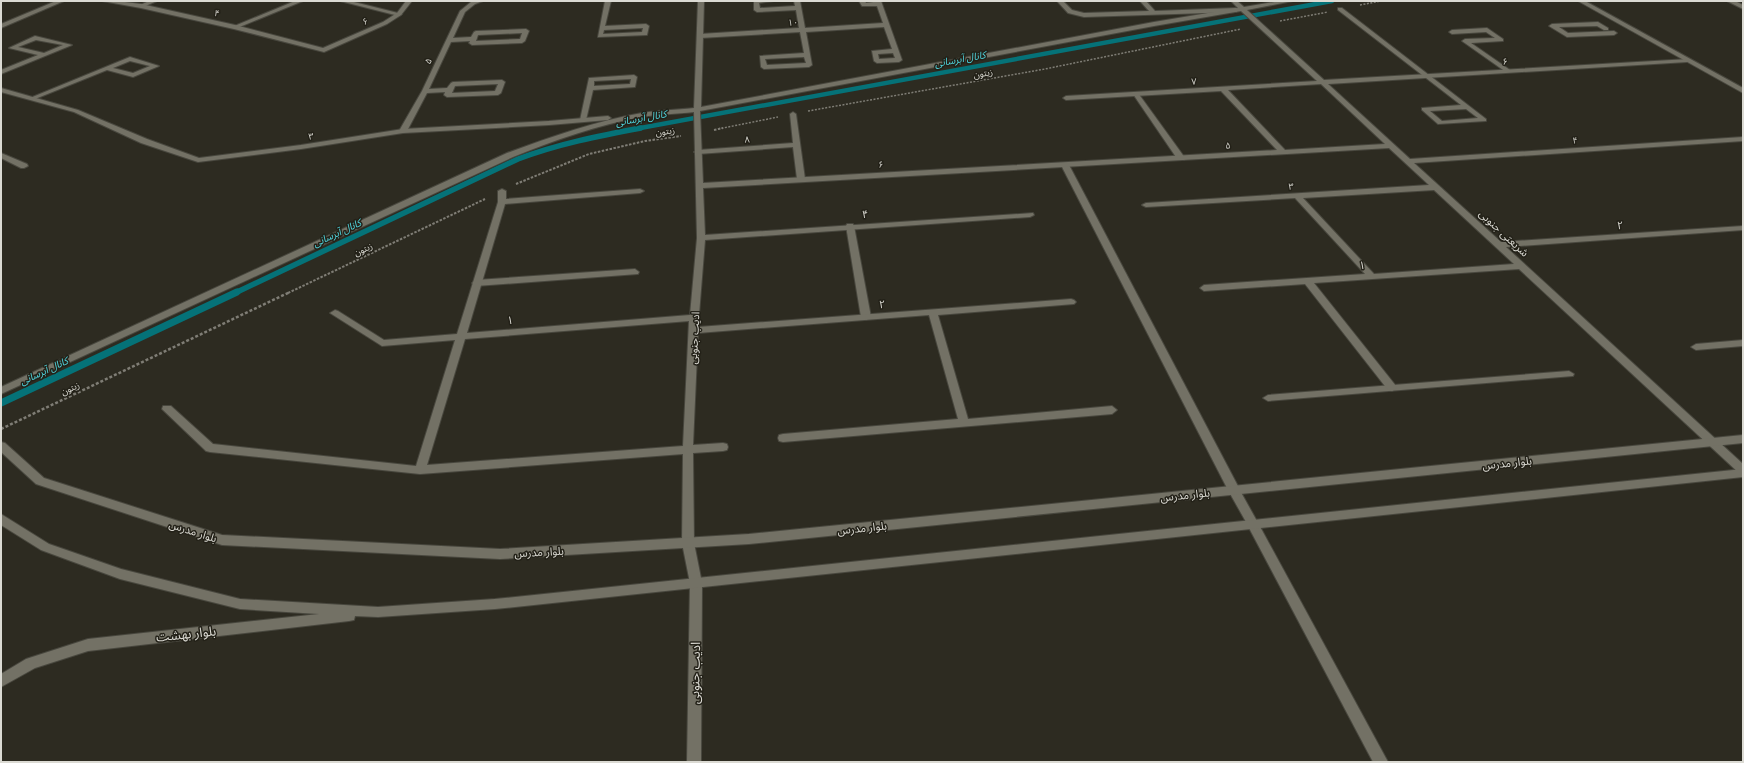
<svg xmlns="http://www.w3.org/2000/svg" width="1744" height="763" font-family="Lora,'Noto Sans Arabic',serif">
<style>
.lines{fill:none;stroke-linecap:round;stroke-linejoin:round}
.stream-far2{stroke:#057278;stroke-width:4.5}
.stream-far1{stroke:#057278;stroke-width:5.5}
.stream{stroke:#057278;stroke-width:7}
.service-casing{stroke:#48473e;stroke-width:2}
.minor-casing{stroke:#48473e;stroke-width:2}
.tertiary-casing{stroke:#48473e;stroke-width:2}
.path-far2{stroke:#7f7d75;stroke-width:1.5;stroke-dasharray:2 1.5;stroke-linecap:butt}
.path-far1{stroke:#7f7d75;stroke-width:2;stroke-dasharray:2.5 1.5;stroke-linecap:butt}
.path{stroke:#7f7d75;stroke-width:2.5;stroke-dasharray:3 2;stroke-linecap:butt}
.service{fill:#737165;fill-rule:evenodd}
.minor{fill:#737165;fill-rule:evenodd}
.tertiary{fill:#737165;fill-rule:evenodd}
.labels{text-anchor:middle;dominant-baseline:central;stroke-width:3;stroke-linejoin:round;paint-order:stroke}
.far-street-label{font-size:9px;fill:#dbdad3;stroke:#232118}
.far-water-label{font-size:10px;font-style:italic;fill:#51d6df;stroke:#232118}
.street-label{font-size:11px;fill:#dbdad3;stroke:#232118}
.near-street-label{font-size:13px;fill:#dbdad3;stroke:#232118}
</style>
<rect width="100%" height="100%" fill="#2d2b21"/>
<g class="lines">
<!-- stream-far2 -->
<polyline class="stream-far2" points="635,129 1332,1"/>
<!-- stream-far1 -->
<path class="stream-far1" d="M235,293L518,159C558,144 598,136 641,128"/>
<!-- stream -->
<polyline class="stream" points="1,403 237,292"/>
<!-- service casing -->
<g class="service-casing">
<g id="service">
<polygon points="149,1 157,1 143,7 138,6"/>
<polygon points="295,1 303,1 237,28 232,27"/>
<polygon points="340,1 350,1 402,14 399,16"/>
<path d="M483,1L475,4L465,12L453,38L471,37L474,32L476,31L526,29L529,31L525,41L522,43L472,45L469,43L470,41L451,42L429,89L447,88L451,83L453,82L502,80L505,82L501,93L498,95L447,97L444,95L445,92L427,93L407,131L400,133L399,131L422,91L460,11L471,2ZM522,33L520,39L476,41L478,35ZM498,84L495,91L452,93L455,86Z"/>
<path d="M605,1H611L605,26L646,24L649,26L647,35L598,37ZM643,28L642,32L603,34L604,30Z"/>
<path d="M754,1H774L759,3L760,8L795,6L794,1H800L805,28L883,23L877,6H862L859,1H865L866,3L881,1L902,60L899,62L877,63L874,61L872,51L892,49L884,27L806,32L812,65L809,67L764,69L761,67L760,56L804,53L800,32L700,38L697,36L700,34L799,28L796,10L757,12L754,10ZM893,53L895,58L879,59L878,54ZM804,57L806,63L767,65L765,59Z"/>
<polygon points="1057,1 1063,1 1072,10 1084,13 1149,11 1140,1 1146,1 1155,11 1236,8 1239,10 1236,12 1084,17 1068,13"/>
<polygon points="1578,1 1585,1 1743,88 1743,93"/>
<path d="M1338,8H1342L1486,119V121L1438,124L1422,110V108L1461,105L1338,10ZM1466,109L1478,118L1442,121L1430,111Z"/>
<polygon points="1598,22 1608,28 1608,30 1604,30 1597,26 1559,27 1568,33 1614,31 1617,33 1614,35 1567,37 1549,26 1552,24"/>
<polygon points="1487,28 1503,39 1503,41 1471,43 1510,70 1510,72 1506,72 1462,41 1465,39 1495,38 1486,32 1452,34 1449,32 1452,30"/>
<path d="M35,36L72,45L1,74V70L38,55L9,48ZM36,40L63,45L44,53L18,47Z"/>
<path d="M130,57L159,66L133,77L107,70L35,99L30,98ZM130,61L150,66L133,73L113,68Z"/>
<path d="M634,75L637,77L635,87L593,90L586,120L581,121L580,120L589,78ZM631,79L630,84L594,86V81Z"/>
<polygon points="1134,93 1138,93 1185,158 1184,160 1178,160 1133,94"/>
<polygon points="793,112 796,114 805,179 804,181 798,181 797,179 793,147 698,154 694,152 698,150 793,143 790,114"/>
<polygon points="1,153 27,164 28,166 24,168 21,168 1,158"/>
<polygon points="1062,163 1065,163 1069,165 1240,490 1238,493 1230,493 1228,490 1061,165"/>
<polygon points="847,224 853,224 854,226 871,317 866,320 861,317 846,226"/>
<polygon points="635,269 639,272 638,274 476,286 472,283 476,280"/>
<polygon points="1569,371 1574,374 1573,376 1268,401 1263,398 1268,395"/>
<polygon points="1254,521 1258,523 1388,762 1373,762 1248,526 1250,523"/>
</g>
</g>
<!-- minor casing -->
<g class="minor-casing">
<g id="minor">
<polygon points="56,1 64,1 1,28 1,24"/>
<polygon points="102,1 117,1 141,4 235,25 323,48 383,22 397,13 406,1 412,1 401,15 387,24 324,52 234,29 141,8"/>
<path d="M698,1H704L701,107L1154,22L1238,8L1231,1H1237L1244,7L1280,1H1293L1247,10L1324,80L1689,59V61L1687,62L1328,84L1410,159L1743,137V141L1414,163L1501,242L1743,226V230L1506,247L1743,464V474L1739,473L1519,269L1314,283L1396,386L1397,388L1392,391L1388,390L1305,284L1204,291L1200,288L1204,285L1365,274L1295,198L1146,207L1142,205L1146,203L1429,185L1389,148L703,188L705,235L1033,213L1034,215L1030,217L705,240L698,327L1071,299L1074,300L1076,302L1074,304L938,315L968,419L1112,406L1117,410L1112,414L783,442L779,441L778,438L779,435L783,434L958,419L929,315L698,333L693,445L723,443L727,444L728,447L727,450L723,451L693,453L694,543L702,583L701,762H687L690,583L682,543L683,454L420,474L210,452L206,451L162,409L163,406H171L213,444L416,466L455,340L382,346L330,313L335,310L338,311L384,340L457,334L498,202V191L502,189L506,191V199L640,189L644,191L640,193L505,204L467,333L690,315L697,238L694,112C676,114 659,114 642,117C597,125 555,140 513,157L1,394V387L507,153C551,137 596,121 642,113C659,110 676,110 694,108ZM1241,11L1317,81L1066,96L1063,98L1066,100L1221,91L1277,150L703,183L700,111L1154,26ZM1321,84L1385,144L1285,150L1228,90ZM1434,190L1514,264L1374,274L1303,198ZM689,321L683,446L427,465L465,339Z"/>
<polygon points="1727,1 1735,1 1743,5 1743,9"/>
<polygon points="1,88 78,110 147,139 199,158 301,145 403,129 549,121 608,116 611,118 608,120 549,125 403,133 301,149 198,162 141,143 74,112 1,92"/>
<polygon points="1743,340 1743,346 1696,350 1691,347 1696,344"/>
<polygon points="1234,486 1238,487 1258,523 1260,526 1258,529 1254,531 1250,529 1228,490 1230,487"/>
</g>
</g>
<!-- tertiary casing -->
<g class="tertiary-casing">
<g id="tertiary">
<polygon points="1743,435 1743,443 749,544 500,559 222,545 36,484 1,452 1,442 5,443 44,478 222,535 500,549 749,534"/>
<polygon points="1743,469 1743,477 495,609 378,617 355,616 354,620 349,621 88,651 35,668 1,687 1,674 26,659 88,639 319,614 240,609 120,579 41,550 1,525 1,514 49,544 121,569 240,599 378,607 495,599"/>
</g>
</g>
<!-- path-far2 -->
<g class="path-far2">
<polyline points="1360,5 1381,1"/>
<polyline points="1280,21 1328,12"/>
<polyline points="808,111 1045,69 1241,29"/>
<polyline points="718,129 778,117"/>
</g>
<!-- path-far1 -->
<g class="path-far1">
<polyline points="714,130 723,128"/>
<polyline points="516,184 589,154 645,141 681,136"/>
<polyline points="288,293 485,199"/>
</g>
<!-- path -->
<polyline class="path" points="1,429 290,292"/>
<!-- service -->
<use href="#service" class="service"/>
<!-- minor -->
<use href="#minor" class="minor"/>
<!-- tertiary -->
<use href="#tertiary" class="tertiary"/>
</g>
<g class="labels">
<!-- far-street labels -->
<g class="far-street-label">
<text transform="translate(217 13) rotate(13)">۴</text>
<text transform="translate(365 21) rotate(-25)">۶</text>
<text transform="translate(793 22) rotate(-3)">۱۰</text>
<text transform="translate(428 61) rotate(-65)">۵</text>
<text transform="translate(1505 61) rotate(-4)">۶</text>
<text transform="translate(983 73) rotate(-10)">زیتون</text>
<text transform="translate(1194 81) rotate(-3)">۷</text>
<text transform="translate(665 131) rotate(-9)">زیتون</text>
<text transform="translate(311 136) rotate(-9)">۳</text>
<text transform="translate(747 139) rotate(-4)">۸</text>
<text transform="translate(1575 140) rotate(-4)">۴</text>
<text transform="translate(1228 145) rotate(-3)">۵</text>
<text transform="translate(881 164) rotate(-3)">۶</text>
<text transform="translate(1291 186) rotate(-4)">۳</text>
<text transform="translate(363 249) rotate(-25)">زیتون</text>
<text transform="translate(70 388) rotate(-25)">زیتون</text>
</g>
<!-- far-water labels -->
<g class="far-water-label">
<text transform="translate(960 59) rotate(-10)">کانال آبرسانی</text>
<text transform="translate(641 118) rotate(-10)">کانال آبرسانی</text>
<text transform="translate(337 233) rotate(-25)">کانال آبرسانی</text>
<text transform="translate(44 371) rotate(-25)">کانال آبرسانی</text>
</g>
<!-- street labels -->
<g class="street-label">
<text transform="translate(865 214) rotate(-4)">۴</text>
<text transform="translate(1620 225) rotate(-4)">۲</text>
<text transform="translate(1504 233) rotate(43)">شریعتی جنوبی</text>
<text transform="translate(1362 265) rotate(-4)">۱</text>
<text transform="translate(882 304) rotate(-4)">۲</text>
<text transform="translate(510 320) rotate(-4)">۱</text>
<text transform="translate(694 338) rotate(-87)">ادیب جنوبی</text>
<text transform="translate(1507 463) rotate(-6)">بلوار مدرس</text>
<text transform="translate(1185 495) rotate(-6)">بلوار مدرس</text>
<text transform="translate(862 528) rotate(-6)">بلوار مدرس</text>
<text transform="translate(193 531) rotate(18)">بلوار مدرس</text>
<text transform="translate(539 552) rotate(-3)">بلوار مدرس</text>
</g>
<!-- near-street labels -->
<g class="near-street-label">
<text transform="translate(186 634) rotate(-6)">بلوار بهشت</text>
<text transform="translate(695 673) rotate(-89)">ادیب جنوبی</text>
</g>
</g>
<!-- border -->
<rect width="1744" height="763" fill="none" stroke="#dbdad3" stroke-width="4"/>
</svg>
